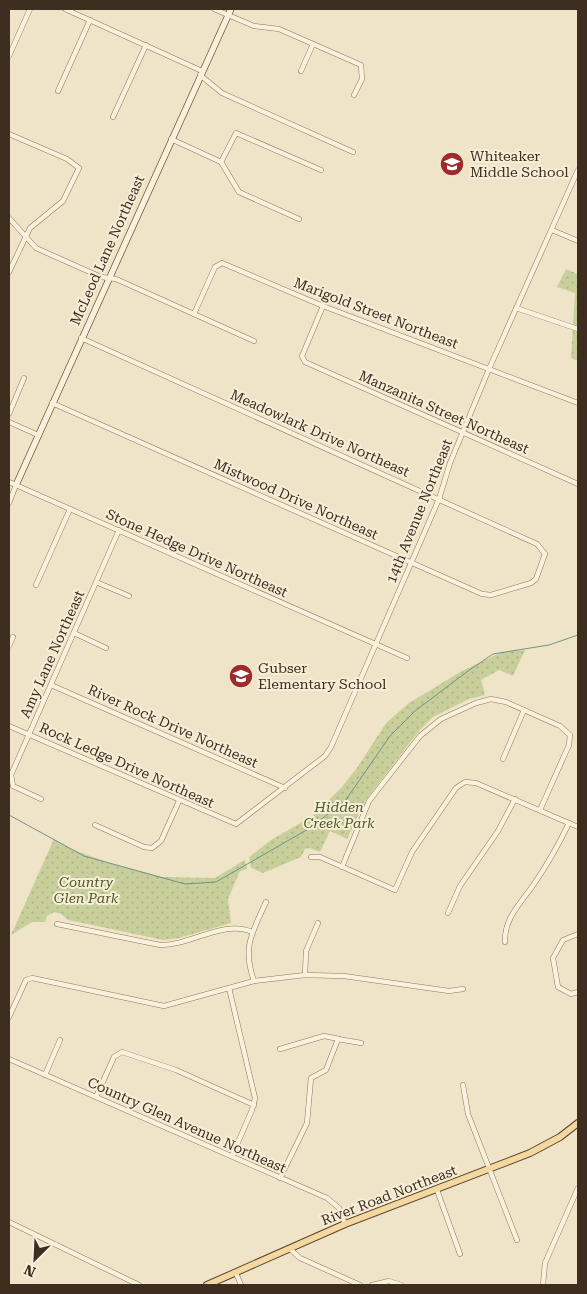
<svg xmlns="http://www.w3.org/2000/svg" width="587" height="1294" font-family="'Roboto Serif',serif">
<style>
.park{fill:url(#park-dots)}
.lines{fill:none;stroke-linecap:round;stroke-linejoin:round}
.stream{stroke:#6f938a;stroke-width:1}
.street-casing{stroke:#8d765c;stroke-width:5.5}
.secondary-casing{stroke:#6f573f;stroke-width:7}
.primary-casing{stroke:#5b4430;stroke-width:8}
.street{stroke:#faf1dc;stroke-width:4.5}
.secondary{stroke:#faf1dc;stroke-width:5.5}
.primary{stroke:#f3d9a0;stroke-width:6}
.labels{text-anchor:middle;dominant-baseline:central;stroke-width:4;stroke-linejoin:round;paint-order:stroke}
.poi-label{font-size:14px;fill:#3d2e20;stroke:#f7eed8;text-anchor:start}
.street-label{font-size:14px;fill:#3d2e20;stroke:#f7eed8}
.park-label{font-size:14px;font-style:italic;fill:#4d5a26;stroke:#f7eed8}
</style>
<defs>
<pattern id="park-dots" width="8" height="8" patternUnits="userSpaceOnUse" patternTransform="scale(1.25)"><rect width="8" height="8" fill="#c9cf9b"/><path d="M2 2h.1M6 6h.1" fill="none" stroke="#aeb285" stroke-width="1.8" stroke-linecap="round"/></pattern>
</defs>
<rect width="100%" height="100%" fill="#f0e4c8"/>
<!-- park -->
<g class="park">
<polygon points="566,269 578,274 578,361 571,358 575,293 557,287"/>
<polygon points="525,650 513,676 499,670 481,680 485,695 469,699 433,717 419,731 365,801 347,839 330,831 320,852 309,848 305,849 301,857 263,873 251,868 249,857 271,840 314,815 342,787 357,768 386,723 409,703 462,671 502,652"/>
<polygon points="54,839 69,848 106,862 162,877 215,878 245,860 247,869 240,871 228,899 231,923 179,938 163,940 68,920 61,914 54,912 47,916 45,922 32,922 11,935"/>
</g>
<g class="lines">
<!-- stream -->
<polyline class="stream" points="9,815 84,856 185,884 216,882 310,828 345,801 390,736 415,711 468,671 493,654 549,645 578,635"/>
<!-- street casing -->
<g class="street-casing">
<g id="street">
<polyline points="65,9 202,71"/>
<polyline points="214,9 254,26 279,29 361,65 362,79 354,95"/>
<polyline points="9,56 30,9"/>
<polyline points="301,71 313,44"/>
<polyline points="200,75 222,93 353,152"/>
<polyline points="58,91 90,20"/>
<polyline points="113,117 146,45"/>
<polyline points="9,134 67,159 79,168 63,201 30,228 9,272"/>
<polyline points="171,139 221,162 239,192 299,219"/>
<polyline points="221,162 236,133 321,170"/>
<polyline points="9,218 36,248 101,277 116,279 254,341"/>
<polyline points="552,230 578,241"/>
<polyline points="323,306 302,356 305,362 578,484"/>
<polyline points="516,308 578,329"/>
<polyline points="194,314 215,267 222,263 323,306 578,403"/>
<polyline points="52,403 482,594 491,595 531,583 536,579 545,554 537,544 81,338"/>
<polyline points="9,414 24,378"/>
<polyline points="9,422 38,435"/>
<polyline points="9,482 407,658"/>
<polyline points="9,503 16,485"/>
<polyline points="96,582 129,596"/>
<polyline points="36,585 70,509"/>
<polyline points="74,633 106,648"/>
<polyline points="9,646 13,637"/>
<polyline points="51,685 285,788"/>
<polyline points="9,726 236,824 325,756 331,747 439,499 450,463 489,369 578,170"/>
<polyline points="503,759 524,710"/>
<polyline points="41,799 13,786 11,775 119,530"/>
<polyline points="95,825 144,847 152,848 161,841 179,801"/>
<polyline points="311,857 320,857 395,890 412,852 456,788 465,782 476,783 578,827"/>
<polyline points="342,867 369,801 420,736 441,719 476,703 491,699 506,702 560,726 570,735 569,745 540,810"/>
<polyline points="448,913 460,886 498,831 515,799"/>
<path d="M57,924L160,945C190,946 224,919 252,932"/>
<polyline points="578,934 563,940 553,958 558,987 571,994 578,992"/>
<path d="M505,942C504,918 521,903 534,884C547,865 559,844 569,823"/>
<polyline points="305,975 306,951 318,923"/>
<path d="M254,981C242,947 252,933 266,902"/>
<polyline points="229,988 255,1098 252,1110 232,1156"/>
<polyline points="9,1017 26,980 32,978 164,1006 254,981 305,975 344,976 449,991 463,989"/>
<polyline points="280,1049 324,1036 339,1039"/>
<polyline points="9,1059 327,1198 339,1208 345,1224"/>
<polyline points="45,1075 60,1040"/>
<polyline points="463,1085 468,1114 517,1240"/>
<polyline points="96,1097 114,1057 122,1052 176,1070 254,1105"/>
<polyline points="280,1178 307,1123 311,1078 326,1070 338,1039 361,1043"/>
<polyline points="437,1190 460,1254"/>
<polyline points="9,1222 139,1285"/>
<polyline points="290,1249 300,1258 360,1285"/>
<polyline points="236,1273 241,1285"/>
<polyline points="372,1285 389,1281 401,1285"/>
<polyline points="543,1285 545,1263 578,1188"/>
</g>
</g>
<!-- secondary casing -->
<g class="secondary-casing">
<polyline id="secondary" points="16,485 231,9"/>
</g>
<!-- primary casing -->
<g class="primary-casing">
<polyline id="primary" points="207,1285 345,1224 530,1153 560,1137 578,1123"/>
</g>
<!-- street -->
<use href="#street" class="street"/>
<!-- secondary -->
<use href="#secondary" class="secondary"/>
<!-- primary -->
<use href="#primary" class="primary"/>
</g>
<!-- icons -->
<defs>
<g id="school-disc" transform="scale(1.25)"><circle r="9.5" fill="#9e2a2b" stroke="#f7eed8"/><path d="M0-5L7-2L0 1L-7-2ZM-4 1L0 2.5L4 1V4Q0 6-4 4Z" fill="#fff"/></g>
</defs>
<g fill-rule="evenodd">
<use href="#school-disc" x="452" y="164"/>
<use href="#school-disc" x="241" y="676"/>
</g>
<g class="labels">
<!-- poi labels -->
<g class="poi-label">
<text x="470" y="156">Whiteaker<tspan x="470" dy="16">Middle School</tspan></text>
<text x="258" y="668">Gubser<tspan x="258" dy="16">Elementary School</tspan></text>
</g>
<!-- street labels -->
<g class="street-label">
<text transform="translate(107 250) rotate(-66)">McLeod Lane Northeast</text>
<text transform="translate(376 313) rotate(21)">Marigold Street Northeast</text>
<text transform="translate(444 412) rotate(24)">Manzanita Street Northeast</text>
<text transform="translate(320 433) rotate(24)">Meadowlark Drive Northeast</text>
<text transform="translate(296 499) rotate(24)">Mistwood Drive Northeast</text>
<text transform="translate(419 511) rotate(-68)">14th Avenue Northeast</text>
<text transform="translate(197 553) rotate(24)">Stone Hedge Drive Northeast</text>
<text transform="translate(52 654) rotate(-66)">Amy Lane Northeast</text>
<text transform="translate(173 726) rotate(24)">River Rock Drive Northeast</text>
<text transform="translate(127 765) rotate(24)">Rock Ledge Drive Northeast</text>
<text transform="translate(187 1125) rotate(24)">Country Glen Avenue Northeast</text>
<text transform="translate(389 1195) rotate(-21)">River Road Northeast</text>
</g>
<!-- park labels -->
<g class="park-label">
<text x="339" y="807">Hidden<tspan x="339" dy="16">Creek Park</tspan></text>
<text x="86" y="882">Country<tspan x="86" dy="16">Glen Park</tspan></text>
</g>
</g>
<!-- border -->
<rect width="587" height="1294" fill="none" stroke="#3d2e20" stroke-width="20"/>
<!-- north arrow -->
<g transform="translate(35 1259) rotate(204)" stroke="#f7eed8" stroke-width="4" paint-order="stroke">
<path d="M0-4L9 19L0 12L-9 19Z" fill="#3d2e20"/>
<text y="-8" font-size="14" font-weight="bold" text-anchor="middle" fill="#3d2e20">N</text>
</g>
</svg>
